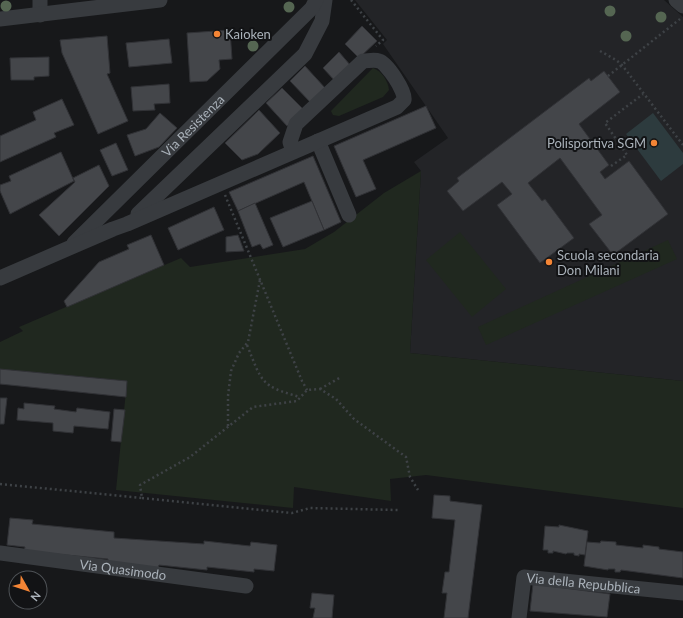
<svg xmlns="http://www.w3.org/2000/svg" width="683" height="618" font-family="Lato,sans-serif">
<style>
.built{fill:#232427}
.green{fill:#20281f}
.water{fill:#2d3b3e}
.building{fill:#44464a;stroke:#313236}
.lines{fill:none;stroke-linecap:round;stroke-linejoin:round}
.path{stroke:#3e4246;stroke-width:2.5;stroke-dasharray:2 3;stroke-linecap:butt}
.minor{stroke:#383b3f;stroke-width:15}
.tree{fill:#556652}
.poi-dot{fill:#f48535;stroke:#121315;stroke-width:1.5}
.labels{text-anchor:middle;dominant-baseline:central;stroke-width:4;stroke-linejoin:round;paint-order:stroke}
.poi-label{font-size:13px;fill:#aab2ba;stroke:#121315;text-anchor:start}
.street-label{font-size:13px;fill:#aab2ba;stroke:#121315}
</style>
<rect width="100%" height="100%" fill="#17181a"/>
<!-- built -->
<polygon class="built" points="355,0 664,0 683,17 683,381 410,353 421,171 414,162 448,138 383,44 387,40"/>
<!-- green -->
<g class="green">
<path d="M373,68C382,71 388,81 389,90L383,97L339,116L333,115L331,111Z"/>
<polygon points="421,171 410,353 683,381 683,508 426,475 390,479 391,501 294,487 293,508 116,490 127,381 0,369 0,342 23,331 19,327 181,258 190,267 305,249 334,232 384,193"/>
<polygon points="460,232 506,289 472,317 426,260"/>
<polygon points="668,240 677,259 486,345 478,327"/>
</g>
<!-- water -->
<polygon class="water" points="653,113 683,153 683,164 661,181 626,134"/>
<!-- building -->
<g class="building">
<polygon points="362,26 377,41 359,58 345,44"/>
<polygon points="230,30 232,59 219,60 220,69 207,81 190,82 187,33"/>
<polygon points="107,36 110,73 107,74 128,121 98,134 62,53 60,40"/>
<polygon points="169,39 172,63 129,67 126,43"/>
<polygon points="339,52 351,66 335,81 323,68"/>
<polygon points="49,57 49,76 34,77 34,80 11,80 10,58"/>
<polygon points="305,66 326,89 311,103 290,81"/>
<polygon points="604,71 620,92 579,124 609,165 600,172 605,179 629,161 668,214 613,255 589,224 602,215 560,158 528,183 542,201 545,199 574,238 540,263 497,205 512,194 502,182 463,211 447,191 459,181 457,178 589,78 591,81"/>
<polygon points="169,84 170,103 154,104 155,110 133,111 131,87"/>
<polygon points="282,88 304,110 287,126 266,103"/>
<polygon points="62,99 74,125 54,133 56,137 0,162 0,136 36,120 33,112"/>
<polygon points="426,106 436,128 363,160 376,189 356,197 334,146"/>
<polygon points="259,110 280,133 258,154 242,160 225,143"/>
<polygon points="160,113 177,128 159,147 135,156 127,135 146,129"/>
<polygon points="116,143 128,170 112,176 100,150"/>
<polygon points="61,152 74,181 10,214 0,191 0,185 11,181 9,176"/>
<polygon points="313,156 341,222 324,230 304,182 238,211 229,192"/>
<polygon points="99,165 109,186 59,236 39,215 75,182 73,178"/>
<polygon points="312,201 324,230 283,247 270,218"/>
<polygon points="255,203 273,245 263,249 260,244 252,247 238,211"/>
<polygon points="214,207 224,230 178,250 168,228"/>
<polygon points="151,235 164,265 67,307 64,301 99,262 129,249 127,245"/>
<polygon points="238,235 244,251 226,252 226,237"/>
<polygon points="0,369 127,381 126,397 0,384"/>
<polygon points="0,398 7,398 4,424 0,424"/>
<polygon points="24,403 55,406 54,409 76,412 77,408 110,412 108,429 74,426 73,433 53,431 53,423 17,420 18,408 24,409"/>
<polygon points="114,409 125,410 121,442 111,441"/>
<polygon points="434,495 450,496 450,501 482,505 468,618 444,618 447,593 442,593 445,572 449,572 455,520 432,518"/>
<polygon points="10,518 33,520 32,524 114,532 114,538 204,544 204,541 250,546 251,542 277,545 274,571 254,569 254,572 207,567 207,570 159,565 158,568 108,563 108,559 24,551 25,547 7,545"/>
<polygon points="559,525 588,531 585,555 579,554 579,556 574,555 574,553 567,553 566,554 553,551 553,553 548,553 548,550 543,550 545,526 559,527"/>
<polygon points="601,541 616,542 616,545 643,548 643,545 659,547 659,549 683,552 683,578 621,570 620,572 615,572 615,569 608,569 608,570 584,566 587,542 600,543"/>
<polygon points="533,584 610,594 607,617 530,611"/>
<polygon points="312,593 334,595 332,618 313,618 315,608 310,608"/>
</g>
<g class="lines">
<!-- path -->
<g class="path">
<polyline points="351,0 383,40 376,46"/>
<polyline points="600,51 616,60 622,65 683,145"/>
<polyline points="608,76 680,19"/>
<polyline points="611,166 627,155 605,123 643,94"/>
<polyline points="225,195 302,381 307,390"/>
<path d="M247,345C262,382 260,386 300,397"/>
<polyline points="320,389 341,377"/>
<polyline points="228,426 228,396 231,371 239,353 248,342 260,280"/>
<polyline points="0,484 142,498 140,485 190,457 253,407 297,401 307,390 320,389 336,399 354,419 406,457 410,477 418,490"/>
<polyline points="142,498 292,513 310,508 398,510"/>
</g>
<!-- minor -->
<g class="minor">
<polyline points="676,0 683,6"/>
<polyline points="40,15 40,0"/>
<polyline points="0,19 160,0"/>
<polyline points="318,141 349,215"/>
<polyline points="138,214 305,54 322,21 325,0"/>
<path id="s1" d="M74,243L312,8L316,0"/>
<path d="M0,278L113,229L127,224C217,185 307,146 397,107L404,100C406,92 387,63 379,61C374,59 368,61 363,61L296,124L290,142L293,152"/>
<path id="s2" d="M0,553L246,586"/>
<path id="s3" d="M519,618L524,577L683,593"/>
</g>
</g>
<!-- trees -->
<g class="tree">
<circle cx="6" cy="6" r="5.5"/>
<circle cx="289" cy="7" r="5.5"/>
<circle cx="610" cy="11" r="5.5"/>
<circle cx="661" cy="17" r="5.5"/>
<circle cx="626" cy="36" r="5.5"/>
<circle cx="253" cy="46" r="5.5"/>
</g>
<!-- markers -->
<g class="poi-dot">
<circle cx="217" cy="34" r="4"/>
<circle cx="654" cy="143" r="4"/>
<circle cx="549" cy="262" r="4"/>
</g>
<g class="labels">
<!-- poi labels -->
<g class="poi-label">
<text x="225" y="34">Kaioken</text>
<text x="646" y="143" text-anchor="end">Polisportiva SGM</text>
<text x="557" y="255">Scuola secondaria<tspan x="557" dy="15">Don Milani</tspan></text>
</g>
<!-- street labels -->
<g class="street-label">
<text stroke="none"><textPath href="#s1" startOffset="167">Via Resistenza</textPath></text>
<text stroke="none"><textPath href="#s2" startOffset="124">Via Quasimodo</textPath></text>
<text stroke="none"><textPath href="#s3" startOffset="101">Via della Repubblica</textPath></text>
</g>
</g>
<!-- north arrow -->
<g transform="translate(28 590) rotate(129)"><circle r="19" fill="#121315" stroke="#4f5357"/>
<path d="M0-3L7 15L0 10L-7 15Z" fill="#f48535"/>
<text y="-6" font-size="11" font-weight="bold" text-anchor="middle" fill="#aab2ba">N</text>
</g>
</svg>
